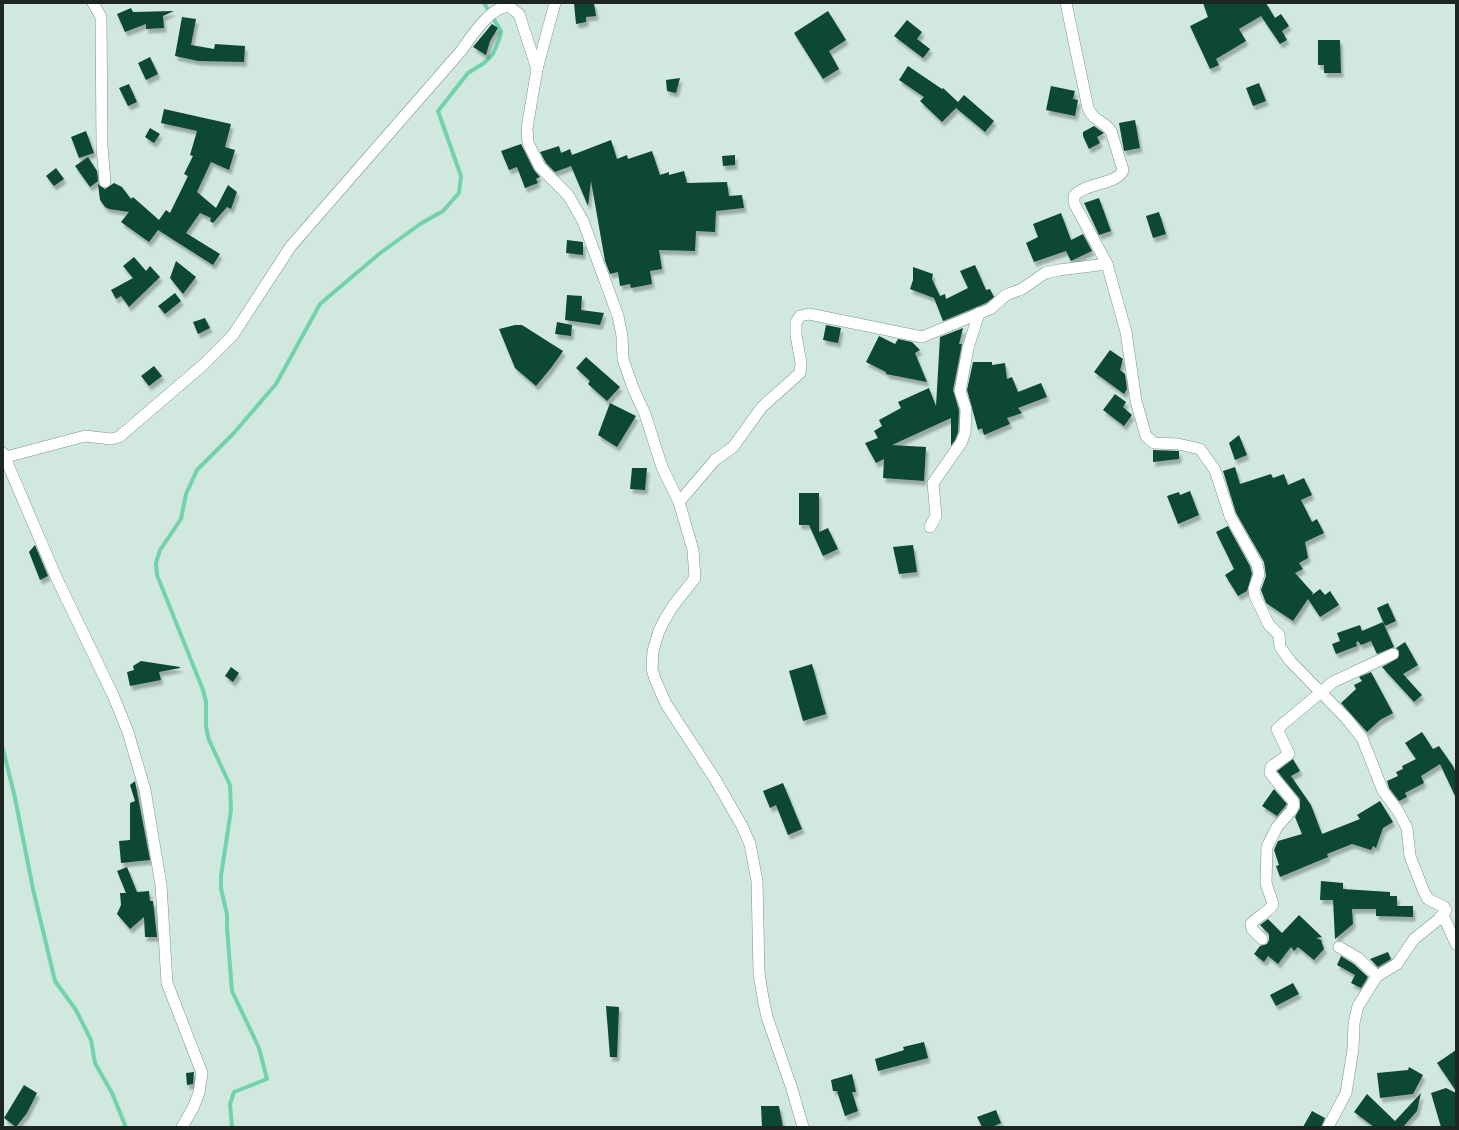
<svg xmlns="http://www.w3.org/2000/svg" width="1459" height="1130" font-family="'Fira Sans Condensed',sans-serif">
<style>
.lines{fill:none;stroke-linecap:round;stroke-linejoin:round}
.stream{stroke:#72d2ad;stroke-width:4}
.building{fill:#104634;filter:url(#shadow)}
.street-casing{stroke:#7e948a;stroke-width:12}
.street{stroke:#fff;stroke-width:11}
</style>
<defs>
<filter id="shadow"><feDropShadow dx="2.5" dy="4.5" stdDeviation="1" flood-color="#0004"/></filter>
</defs>
<rect width="100%" height="100%" fill="#d1e8de"/>
<g class="lines">
<!-- stream -->
<g class="stream">
<polyline points="3,749 15,798 33,889 55,981 76,1010 91,1040 95,1063 112,1093 125,1125 124,1127"/>
<polyline points="232,1127 230,1104 234,1092 267,1079 259,1048 232,991 227,928 227,914 221,889 221,876 231,810 230,785 209,740 206,727 206,702 203,690 157,575 156,563 160,550 181,519 186,494 197,470 233,434 276,384 320,304 379,254 420,224 443,211 459,193 461,176 438,111 468,73 484,63 493,54 500,37 501,31 484,3"/>
</g>
</g>
<!-- building -->
<g class="building">
<polygon points="574,3 594,3 596,16 586,17 586,22 576,24"/>
<polygon points="1203,3 1266,3 1275,18 1281,14 1289,26 1282,31 1287,40 1280,44 1261,16 1239,29 1246,41 1216,59 1219,65 1210,69 1190,26 1208,17"/>
<polygon points="131,8 133,12 174,11 163,16 164,28 146,29 146,24 125,32 117,14"/>
<polygon points="828,11 846,40 829,51 839,69 823,79 794,33"/>
<polygon points="182,17 196,19 191,45 214,49 215,44 245,46 244,62 198,61 175,56"/>
<polygon points="907,20 922,32 917,39 930,49 923,58 894,36"/>
<polygon points="492,24 498,28 490,41 486,55 473,47"/>
<polygon points="1318,40 1340,40 1341,73 1324,73 1324,65 1318,65"/>
<polygon points="150,57 158,74 146,80 138,63"/>
<polygon points="908,66 942,89 943,88 958,102 964,95 994,121 985,132 956,108 942,122 920,101 924,97 899,80"/>
<polygon points="680,78 676,93 667,91 666,80"/>
<polygon points="1259,83 1266,101 1253,106 1246,88"/>
<polygon points="129,84 137,102 128,106 119,88"/>
<polygon points="1051,86 1075,91 1073,99 1078,100 1075,116 1046,110"/>
<polygon points="164,109 231,124 225,147 235,150 229,170 211,162 197,192 216,208 228,185 237,192 231,209 227,207 213,223 210,221 211,218 200,213 186,233 220,254 213,265 158,230 149,242 121,222 129,212 109,209 105,207 100,200 98,184 105,189 114,183 122,187 131,199 133,197 159,220 166,210 170,213 188,176 184,174 193,156 190,155 197,131 161,123"/>
<polygon points="1135,120 1140,148 1124,151 1119,123"/>
<polygon points="1094,126 1104,133 1097,137 1100,143 1089,149 1083,136 1083,132"/>
<polygon points="150,128 160,134 154,143 145,137"/>
<polygon points="86,131 94,153 79,158 71,137"/>
<polygon points="611,140 617,159 627,155 628,159 652,151 660,175 669,172 669,175 684,171 687,183 727,182 729,196 742,195 744,208 716,211 715,232 696,231 695,251 659,250 662,269 650,271 652,284 631,288 630,284 620,286 618,272 610,274 605,261 591,181 588,206 571,166 555,172 546,163 540,152 559,146 561,153 570,149 572,155"/>
<polygon points="521,144 534,170 540,177 536,179 538,183 525,188 517,167 509,170 501,151"/>
<polygon points="735,155 735,165 723,166 722,156"/>
<polygon points="88,157 97,171 98,181 90,187 75,166"/>
<polygon points="56,168 64,179 54,186 46,176"/>
<polygon points="1099,198 1111,231 1099,235 1084,203"/>
<polygon points="1159,212 1166,234 1153,238 1146,216"/>
<polygon points="1061,213 1071,240 1083,234 1092,251 1071,261 1066,251 1034,262 1026,243 1038,237 1033,224"/>
<polygon points="567,240 583,242 583,255 566,253"/>
<polygon points="134,257 146,271 150,266 160,277 129,307 121,296 116,299 111,290 133,278 123,266"/>
<polygon points="176,261 196,277 183,294 170,278"/>
<polygon points="975,265 986,290 990,289 994,297 986,303 943,321 934,298 910,289 913,280 913,267 933,274 932,279 940,296 945,294 946,299 968,288 960,271"/>
<polygon points="175,293 181,301 165,314 158,306"/>
<polygon points="567,295 582,296 581,310 604,313 600,325 565,320"/>
<polygon points="205,318 210,328 198,334 193,322"/>
<polygon points="557,322 572,325 571,336 555,334"/>
<polygon points="515,325 522,325 563,351 551,368 536,386 515,368 499,329"/>
<polygon points="826,325 841,328 838,343 823,340"/>
<polygon points="963,328 959,344 962,344 953,390 959,410 958,432 955,440 951,446 951,418 892,445 926,447 924,481 883,478 884,459 876,463 865,443 878,438 874,431 882,426 879,420 901,408 898,402 929,388 936,406 940,337"/>
<polygon points="879,336 895,344 898,339 912,342 920,350 915,353 927,382 886,374 886,372 866,362"/>
<polygon points="1110,350 1123,359 1120,370 1125,374 1127,389 1124,394 1094,372"/>
<polygon points="586,357 620,387 607,401 588,384 590,381 576,368"/>
<polygon points="973,362 992,362 992,365 1005,363 1007,379 1012,377 1018,392 1041,383 1047,397 1018,408 1022,413 1007,418 1010,424 984,435 982,428 978,430 967,390"/>
<polygon points="154,366 162,376 149,386 141,376"/>
<polygon points="1115,394 1126,402 1123,407 1132,415 1124,426 1103,410"/>
<polygon points="610,403 636,416 617,447 598,435"/>
<polygon points="1239,435 1247,455 1235,460 1229,443"/>
<polygon points="1153,450 1179,451 1179,459 1153,462"/>
<polygon points="1235,467 1240,484 1271,474 1273,478 1284,474 1288,485 1304,478 1312,495 1301,500 1312,522 1317,519 1324,533 1305,542 1308,558 1299,563 1303,569 1295,573 1313,593 1312,595 1320,589 1325,595 1330,591 1339,605 1320,617 1308,599 1293,621 1266,603 1261,590 1266,576 1264,562 1236,513 1223,471"/>
<polygon points="632,468 647,468 645,490 630,489"/>
<polygon points="1190,491 1199,515 1178,524 1167,496 1179,492 1180,495"/>
<polygon points="799,493 819,493 819,532 828,528 838,549 823,556 809,525 799,525"/>
<polygon points="1228,526 1250,566 1252,574 1247,591 1238,596 1225,575 1234,569 1216,532"/>
<polygon points="35,545 48,576 40,580 29,552"/>
<polygon points="913,545 917,572 899,574 893,547"/>
<polygon points="1388,603 1396,621 1385,626 1377,608"/>
<polygon points="1383,622 1394,647 1377,654 1371,641 1361,645 1358,641 1356,643 1357,646 1336,654 1332,644 1340,641 1337,633 1360,625 1362,631"/>
<polygon points="1405,642 1418,665 1403,674 1422,695 1414,702 1382,667 1398,658 1399,651 1396,648"/>
<polygon points="141,661 180,667 180,668 159,672 161,680 130,686 127,672 134,670 133,666"/>
<polygon points="812,664 826,714 803,721 789,671"/>
<polygon points="231,667 239,673 233,682 225,676"/>
<polygon points="1371,672 1393,713 1380,720 1367,732 1341,703 1356,689 1354,685 1362,681 1359,677"/>
<polygon points="1422,732 1433,749 1439,746 1453,766 1456,773 1456,798 1440,764 1421,776 1424,783 1405,793 1407,797 1399,801 1389,788 1387,781 1398,776 1396,772 1403,769 1402,766 1416,759 1405,743"/>
<polygon points="1293,759 1300,771 1291,776 1311,805 1322,834 1360,819 1357,815 1380,801 1393,822 1383,828 1376,848 1373,846 1371,850 1352,844 1327,854 1328,857 1280,877 1276,866 1279,865 1274,850 1278,841 1302,834 1295,817 1300,808 1300,799 1277,771"/>
<polygon points="135,781 150,860 121,863 119,841 130,840 130,803 135,801 130,785"/>
<polygon points="783,783 802,829 788,835 776,805 770,808 763,791"/>
<polygon points="1274,789 1287,804 1277,816 1262,806"/>
<polygon points="127,867 137,892 149,891 150,901 153,901 157,937 145,937 144,917 130,929 117,914 121,905 120,893 126,893 117,871"/>
<polygon points="1321,881 1343,883 1343,889 1390,892 1390,896 1397,896 1397,906 1413,906 1413,917 1376,916 1376,909 1352,909 1353,924 1335,939 1333,900 1320,900"/>
<polygon points="1299,915 1322,937 1316,938 1321,940 1324,949 1314,960 1298,947 1294,951 1291,947 1278,964 1268,956 1264,962 1254,954 1260,946 1267,944 1269,940 1269,934 1260,925 1268,919 1282,933"/>
<polygon points="1388,952 1391,959 1378,967 1370,959"/>
<polygon points="1341,956 1354,964 1368,977 1361,988 1351,983 1355,975 1337,965"/>
<polygon points="1293,983 1299,994 1276,1006 1270,995"/>
<polygon points="606,1006 619,1007 617,1057 610,1057"/>
<polygon points="924,1042 928,1058 878,1071 875,1059 904,1050 903,1047"/>
<polygon points="1456,1050 1456,1091 1437,1063"/>
<polygon points="1409,1067 1423,1075 1413,1094 1380,1098 1377,1073 1408,1070"/>
<polygon points="194,1072 193,1084 187,1085 186,1073"/>
<polygon points="852,1074 856,1092 852,1092 858,1111 845,1116 837,1091 833,1091 831,1080"/>
<polygon points="24,1085 37,1093 27,1113 16,1127 4,1118"/>
<polygon points="1446,1088 1456,1093 1456,1127 1441,1127 1431,1093"/>
<polygon points="1421,1093 1417,1111 1403,1127 1374,1127 1354,1112 1367,1094 1395,1121"/>
<polygon points="761,1106 779,1106 783,1127 762,1127"/>
<polygon points="996,1110 1001,1123 992,1127 982,1127 977,1117"/>
<polygon points="1312,1111 1325,1118 1321,1127 1303,1127"/>
</g>
<g class="lines">
<!-- street casing -->
<g class="street-casing">
<g id="street">
<polyline points="93,3 101,17 102,146 105,182"/>
<polyline points="555,3 537,69 527,128 528,143 540,167 568,195 583,221 618,316 622,336 623,359 633,388 645,414 662,467 679,502 693,550 695,578 673,606 665,619 659,631 653,651 652,669 655,679 666,704 715,779 742,826 750,844 757,881 759,973 763,998 767,1017 792,1089 803,1127"/>
<path d="M1066,3L1088,108C1094,122 1103,120 1111,131L1123,170C1118,185 1085,182 1074,196V203L1107,264L1126,332L1136,401L1146,436L1154,443L1178,444L1200,449L1215,470L1230,516L1257,564L1259,574L1254,589L1255,596L1269,625L1279,635L1280,647L1291,662L1346,718L1362,738L1383,791L1398,811L1407,828L1410,856L1424,892L1428,899L1444,907L1446,910L1439,919L1414,939L1397,964L1377,976L1358,1006L1354,1023L1353,1049L1346,1093L1328,1127"/>
<polyline points="3,453 57,579 113,695 128,732 145,790 161,885 167,983 202,1073 199,1093 193,1108 182,1127"/>
<path d="M6,457L85,436L111,439L119,437L203,365L233,335L291,246L461,51C471,37 492,4 510,7L519,14L537,69"/>
<polyline points="679,502 715,460 733,447 762,407 800,373 801,363 796,335 796,322 800,316 809,314 922,337 990,309 1006,295 1022,289 1045,273 1059,270 1107,264"/>
<polyline points="930,527 936,516 933,483 961,443 965,433 966,409 960,391 968,348 979,313"/>
<polyline points="1443,915 1456,944"/>
<path d="M1262,939L1252,929L1251,924C1257,916 1270,912 1273,904L1266,883L1267,847L1277,827L1291,811L1294,805L1293,801L1270,773L1271,767L1289,754L1277,729L1333,682L1393,654"/>
<polyline points="1339,947 1358,958 1377,976"/>
</g>
</g>
<!-- street -->
<use href="#street" class="street"/>
</g>
<!-- border -->
<rect width="1459" height="1130" fill="none" stroke="#1e2622" stroke-width="8"/>
</svg>
